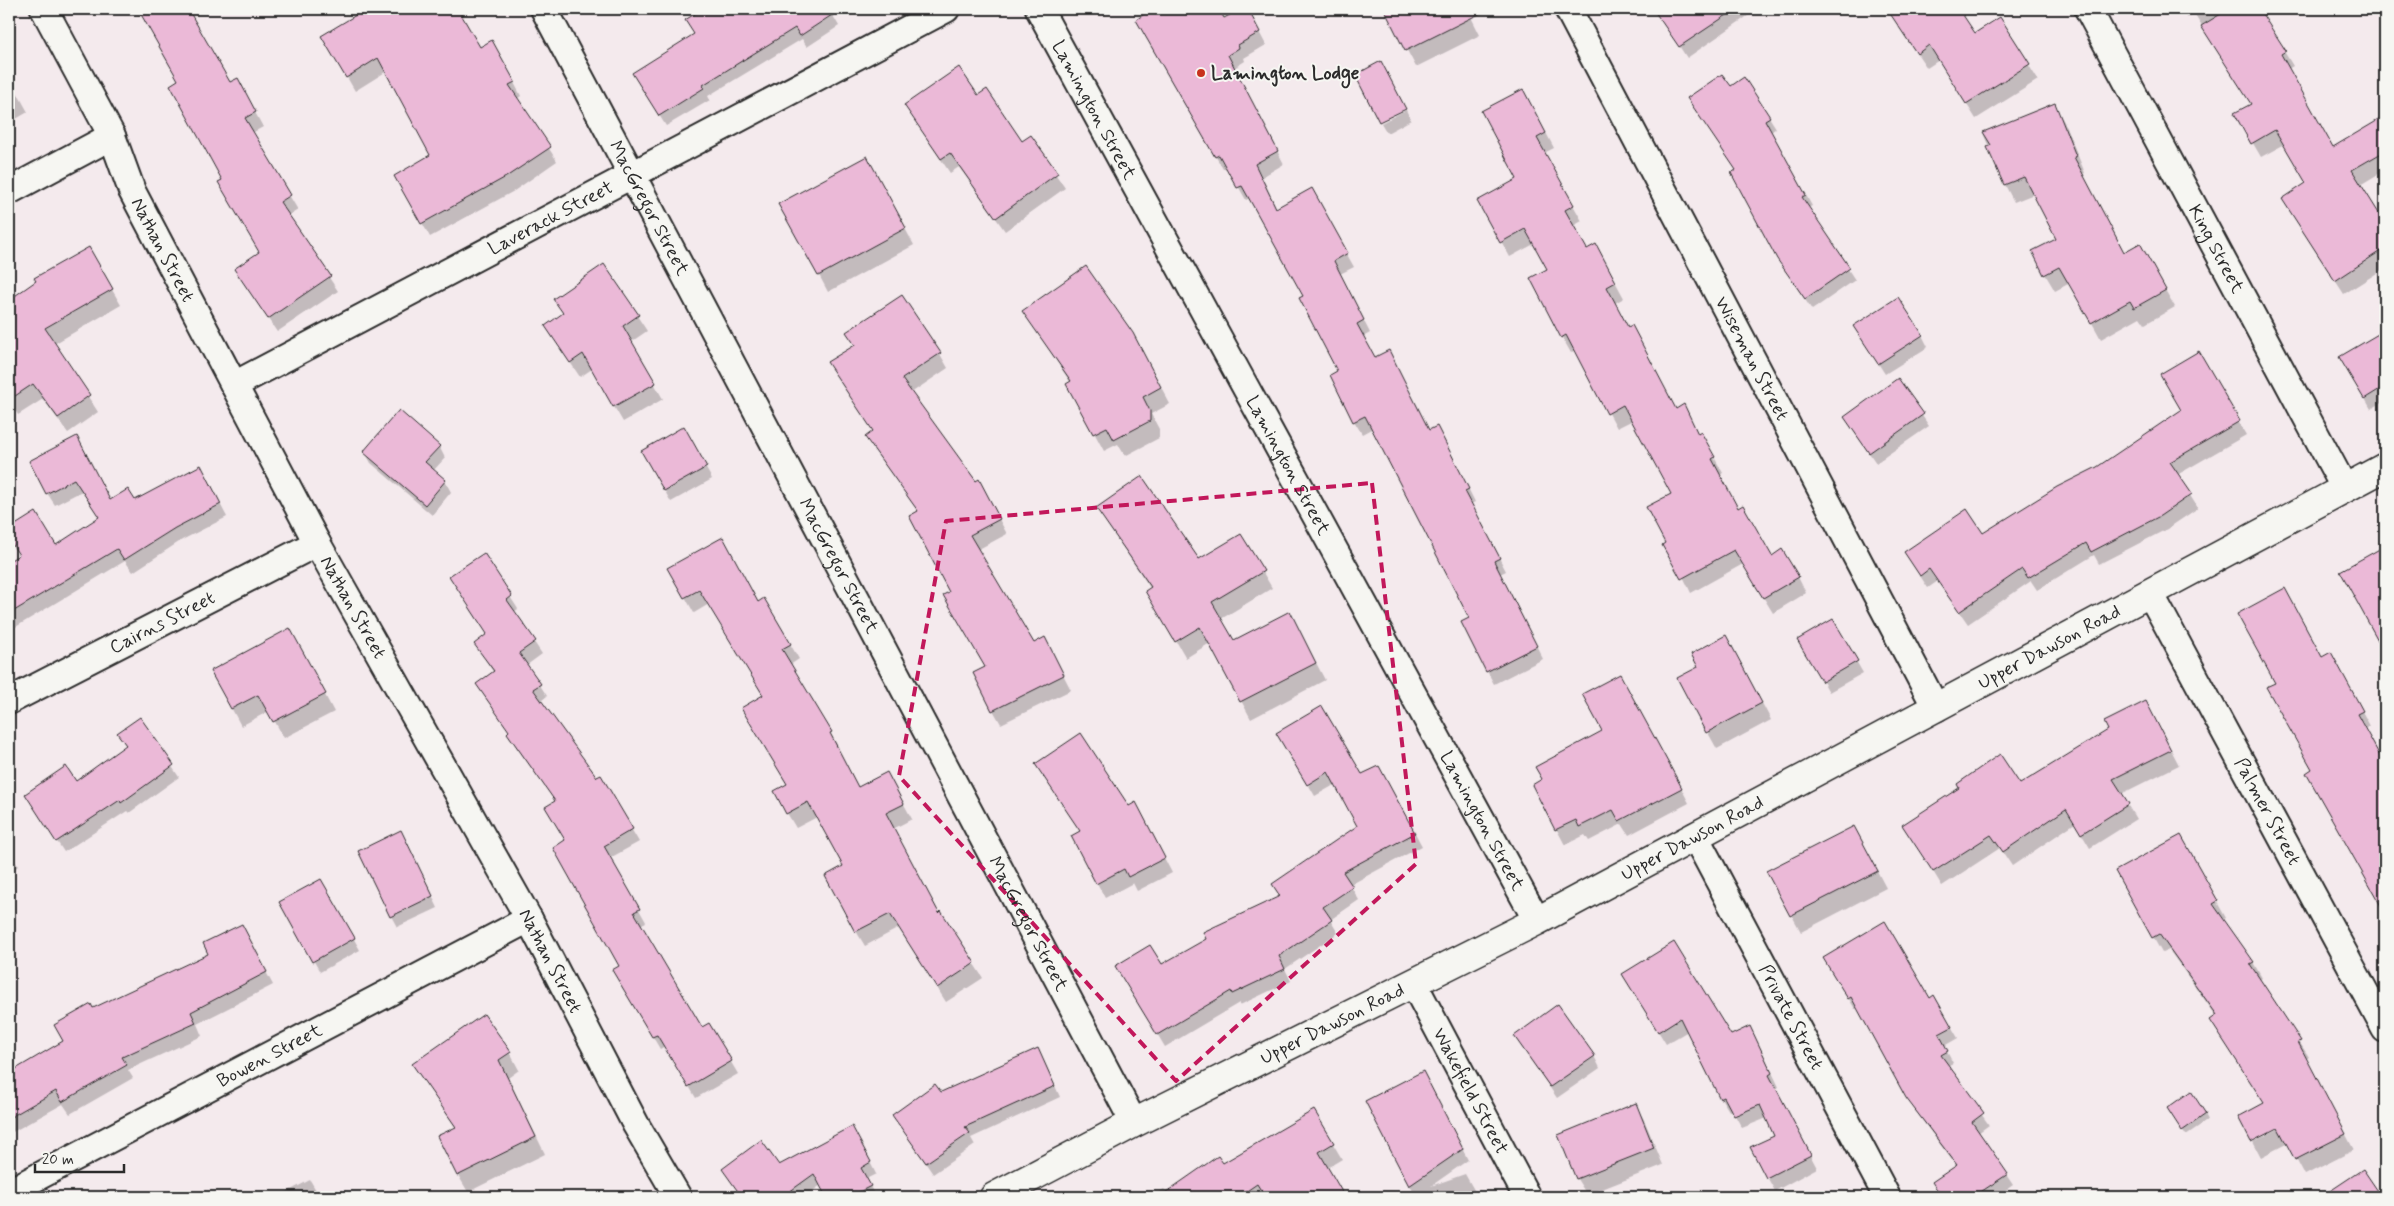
<svg xmlns="http://www.w3.org/2000/svg" width="2394" height="1206" font-family="Mynerve,sans-serif">
<style>
.shadow{fill:#0003}
.building{fill:#ebb9d7;stroke:#2b2b2b}
.lines{fill:none;stroke-linecap:round;stroke-linejoin:round}
.street-casing{stroke:#2b2b2b;stroke-width:30}
.secondary-casing{stroke:#2b2b2b;stroke-width:31}
.street{stroke:#f6f6f2;stroke-width:26}
.secondary{stroke:#f6f6f2;stroke-width:28}
.marked{fill:none;stroke:#c2185b;stroke-width:4;stroke-dasharray:10 6;stroke-linejoin:round}
.poi-dot{fill:#c8321e;stroke:#f6f6f2;stroke-width:2}
.labels{text-anchor:middle;dominant-baseline:central;stroke-width:4;stroke-linejoin:round;paint-order:stroke}
.poi-label{font-size:19px;font-weight:bold;fill:#2b2b2b;stroke:#f6f6f2;text-anchor:start}
.street-label{font-size:19px;fill:#2b2b2b;stroke:#f6f6f2}
</style>
<rect width="100%" height="100%" fill="#f4eaed"/>
<filter id="ink" filterUnits="userSpaceOnUse"><feTurbulence type="fractalNoise" baseFrequency=".02" numOctaves="2"/><feDisplacementMap in="SourceGraphic" scale="10" xChannelSelector="R" yChannelSelector="G"/><feConvolveMatrix kernelMatrix="1 2 1 2 8 2 1 2 1" color-interpolation-filters="sRGB"/></filter>
<g filter="url(#ink)">
<!-- shadow -->
<g class="shadow">
<polygon points="140,9 187,9 230,84 245,94 263,127 252,133 298,210 288,216 338,291 277,332 235,270 260,253 223,180 180,81"/>
<polygon points="368,9 456,9 480,48 500,56 521,96 517,99 557,161 514,191 430,237 396,176 432,156 387,71 355,91 323,36"/>
<polygon points="705,9 829,9 839,26 807,47 802,39 708,96 710,100 666,126 640,85 696,35 687,20"/>
<polygon points="1141,9 1218,9 1224,19 1247,9 1266,45 1244,58 1245,61 1234,68 1284,164 1262,177 1277,209 1311,190 1354,267 1340,274 1370,333 1363,337 1375,359 1429,431 1444,440 1475,502 1471,504 1506,571 1500,574 1543,659 1494,684 1487,671 1471,618 1373,428 1362,434 1354,421 1339,372 1305,297 1250,198 1246,200 1228,168 1223,169 1216,157 1138,20 1144,15"/>
<polygon points="1385,9 1467,9 1480,35 1416,67"/>
<polygon points="1662,9 1745,9 1749,15 1687,58 1657,12"/>
<polygon points="1887,9 1958,9 1975,34 2000,19 2038,80 1976,119 1939,60 1927,68"/>
<polygon points="2180,9 2258,9 2293,66 2288,69 2333,148 2380,121 2385,130 2385,170 2360,185 2385,225 2385,268 2344,294 2291,213 2307,183 2285,144 2261,157 2236,114 2252,105 2194,13 2187,18"/>
<polygon points="9,78 28,112 9,123"/>
<polygon points="1730,88 1769,117 1776,128 1771,132 1812,206 1808,208 1855,280 1812,310 1785,270 1737,171"/>
<polygon points="978,97 1022,143 1030,137 1065,188 1005,231 959,167 950,173 914,119"/>
<polygon points="2054,105 2064,122 2085,173 2082,174 2124,253 2139,245 2175,307 2145,324 2140,317 2101,339 2070,283 2055,291 2045,274 2057,239 2034,194 2014,202 2005,185 1983,133"/>
<polygon points="1532,106 1554,148 1544,153 1582,221 1573,226 1586,250 1604,261 1624,298 1615,303 1628,328 1676,410 1684,406 1699,435 1701,434 1723,473 1720,475 1738,509 1771,557 1798,577 1806,593 1773,613 1743,564 1691,593 1667,543 1673,495 1633,420 1617,428 1575,350 1571,353 1562,337 1548,270 1534,244 1510,257 1479,202 1519,180"/>
<polygon points="1406,110 1411,120 1387,133 1381,123"/>
<polygon points="876,175 914,245 828,292 819,275"/>
<polygon points="88,249 121,305 54,344 98,412 68,433 43,399 18,415 9,401 9,301"/>
<polygon points="604,266 647,331 631,342 663,399 623,422 592,369 580,377 546,326 563,314 555,299"/>
<polygon points="1024,312 1142,351 1170,404 1151,414 1159,429 1159,438 1125,456 1118,444 1104,451 1068,384 1071,383"/>
<polygon points="2385,331 2385,401 2371,409 2341,357"/>
<polygon points="1922,335 1928,347 1885,374 1861,337"/>
<polygon points="2198,353 2246,435 2177,475 2198,508 2167,529 2099,564 2094,555 2037,590 2031,581 1968,624 1938,581 1928,588 1905,553 1983,535 2098,468 2182,410"/>
<polygon points="940,354 948,368 911,393 986,495 1007,534 977,550 1034,644 1045,639 1071,690 1001,724 993,710 987,668 950,592 919,512 875,451 866,437 874,432 837,377"/>
<polygon points="1898,380 1929,426 1876,463 1852,428"/>
<polygon points="683,428 712,479 671,502 642,451"/>
<polygon points="76,438 110,501 134,502 207,479 227,517 182,540 133,572 125,561 9,631 9,563 20,556 9,537 9,530 36,514 55,546 100,518 82,491 55,505 47,493"/>
<polygon points="439,446 445,458 433,471 445,481 451,492 432,515 371,463 365,452"/>
<polygon points="1097,509 1198,561 1241,535 1272,588 1221,619 1233,642 1299,630 1325,680 1251,719 1210,643 1186,658 1147,591 1151,589"/>
<polygon points="2385,548 2385,637 2380,640 2341,572"/>
<polygon points="483,555 518,609 514,612 542,654 527,665 547,696 541,701 597,779 600,776 639,842 610,858 646,922 640,925 702,1029 709,1025 738,1074 696,1098 665,1046 660,1049 613,970 620,966 567,841 556,802 515,745 510,732 477,684 494,673 475,644 488,635"/>
<polygon points="669,568 758,603 764,600 799,659 790,665 839,748 838,749 858,788 895,788 912,819 893,829 939,914 941,913 983,978 946,1002 899,928 865,946 856,931 844,867 817,817 796,828 787,813 788,784 764,695 709,604 694,613"/>
<polygon points="1833,621 1863,673 1829,692 1799,640"/>
<polygon points="299,646 334,712 284,738 269,711 241,726 212,672"/>
<polygon points="1736,654 1771,720 1717,749 1678,679 1699,668"/>
<polygon points="2322,658 2339,669 2370,726 2364,729 2385,767 2385,910 2346,838 2313,770"/>
<polygon points="1629,691 1689,803 1629,835 1622,824 1589,841 1585,835 1565,845 1533,785 1544,780 1603,731"/>
<polygon points="2146,702 2179,765 2121,794 2136,819 2090,848 2075,823 2012,866 2000,848 1942,886 1913,839 2020,786 2109,730"/>
<polygon points="140,719 179,777 129,813 127,811 64,852 33,805 75,782 126,746 118,734"/>
<polygon points="1278,733 1362,776 1386,779 1422,846 1350,885 1359,900 1330,920 1338,933 1285,969 1291,981 1240,1005 1239,1003 1165,1047 1117,966 1161,966 1281,897 1359,826 1336,784 1315,796"/>
<polygon points="1129,808 1144,819 1172,873 1137,891 1133,883 1105,898 1097,883"/>
<polygon points="401,832 438,908 397,927 391,916"/>
<polygon points="2180,837 2226,918 2222,920 2253,962 2262,978 2259,980 2309,1057 2306,1059 2354,1150 2305,1175 2288,1143 2261,1157 2253,1142 2284,1126 2265,1104 2221,1036 2217,1017 2169,950 2162,953 2153,937"/>
<polygon points="1863,844 1886,888 1801,932 1768,872"/>
<polygon points="9,851 18,866 9,873"/>
<polygon points="321,880 360,950 320,972 281,903"/>
<polygon points="248,938 273,985 197,1024 202,1036 128,1070 133,1078 70,1114 63,1104 9,1134 9,1074 65,1042 93,1009"/>
<polygon points="1825,959 1929,999 1934,997 1958,1038 1944,1046 1953,1063 1947,1066 1989,1125 1978,1133 2013,1185 1996,1197 1942,1197 1934,1183 1957,1167 1914,1109 1858,1008 1855,1009"/>
<polygon points="1631,987 1731,1037 1757,1041 1779,1087 1775,1089 1817,1168 1775,1191 1767,1177 1775,1136 1767,1118 1742,1128 1732,1110 1729,1111 1721,1098 1688,1031 1666,1044"/>
<polygon points="1522,1047 1594,1056 1600,1068 1557,1098"/>
<polygon points="510,1053 519,1070 508,1078 545,1154 468,1192 458,1175 456,1128 414,1065"/>
<polygon points="1044,1061 1060,1097 971,1138 975,1145 933,1174 893,1115 940,1094"/>
<polygon points="1423,1072 1468,1160 1431,1186 1465,1174 1478,1197 1416,1197 1367,1101"/>
<polygon points="1636,1105 1645,1122 1663,1165 1587,1195 1577,1179"/>
<polygon points="1314,1112 1342,1159 1327,1168 1344,1197 1152,1197 1164,1189 1167,1193 1223,1165"/>
<polygon points="2172,1114 2205,1114 2208,1120 2186,1135"/>
<polygon points="858,1138 876,1174 866,1179 876,1197 827,1197 821,1185 804,1197 742,1197 723,1169 778,1166"/>
<polygon points="2363,1171 2381,1197 2325,1197 2324,1196"/>
<polygon points="310,1180 320,1197 277,1197"/>
<polygon points="2218,1192 2222,1197 2210,1197"/>
</g>
<!-- building -->
<g class="building">
<polygon points="138,9 188,9 230,82 238,78 256,112 245,118 291,195 280,202 331,276 268,319 234,269 259,252 218,182 222,180 170,85 178,80"/>
<polygon points="366,9 458,9 480,47 492,40 515,82 509,85 551,147 506,177 421,224 394,176 430,155 378,58 346,78 321,36"/>
<polygon points="703,9 841,9 800,36 795,28 703,85 704,88 659,116 632,73 694,34 685,20"/>
<polygon points="1151,9 1219,9 1224,18 1241,9 1248,9 1260,32 1238,45 1239,48 1228,55 1278,151 1255,164 1276,208 1312,188 1348,253 1334,261 1364,320 1357,324 1375,357 1389,350 1429,430 1437,426 1469,489 1465,491 1500,558 1494,561 1537,646 1486,672 1461,622 1469,618 1365,416 1353,422 1330,375 1337,371 1299,298 1303,296 1242,186 1237,188 1219,155 1215,157 1136,20"/>
<polygon points="1384,9 1489,9 1405,51"/>
<polygon points="1653,9 1736,9 1679,47"/>
<polygon points="1887,9 1959,9 1975,33 2000,17 2030,64 1966,104 1929,45 1917,54"/>
<polygon points="2229,9 2259,9 2286,51 2281,54 2333,147 2385,116 2385,151 2352,170 2385,223 2385,248 2335,281 2282,199 2306,183 2275,130 2251,144 2234,113 2251,104 2201,26"/>
<polygon points="1381,61 1406,109 1379,122 1355,75"/>
<polygon points="959,67 978,95 987,89 1022,141 1031,135 1058,173 996,218 950,153 941,159 904,105"/>
<polygon points="1722,74 1731,86 1744,77 1770,117 1765,120 1806,195 1802,197 1850,268 1805,299 1777,259 1731,173 1736,170 1687,98"/>
<polygon points="1523,89 1546,133 1537,138 1574,205 1565,210 1587,249 1596,244 1616,282 1607,287 1628,327 1632,325 1676,409 1684,404 1698,434 1701,432 1715,457 1712,459 1738,508 1743,505 1772,556 1782,549 1799,577 1763,598 1734,550 1681,579 1662,545 1665,543 1646,507 1671,494 1623,405 1607,414 1566,335 1561,338 1530,278 1547,269 1525,229 1500,243 1477,201 1517,179 1481,111"/>
<polygon points="2055,103 2076,156 2074,157 2124,252 2140,243 2166,290 2134,308 2130,301 2091,323 2059,267 2044,275 2032,251 2056,239 2024,177 2004,185 1987,147 1991,145 1983,132"/>
<polygon points="867,156 906,228 818,276 778,204"/>
<polygon points="89,247 113,289 45,328 90,395 58,418 33,384 9,400 9,300 36,281 34,278"/>
<polygon points="604,264 639,315 623,326 656,383 613,407 583,354 570,363 545,326 563,313 553,299"/>
<polygon points="1086,266 1133,333 1161,387 1143,397 1150,411 1150,421 1114,440 1107,427 1093,434 1066,384 1071,381 1022,311"/>
<polygon points="902,295 941,353 902,379 976,481 979,479 1000,519 970,535 1034,643 1045,637 1064,675 992,711 973,673 985,667 943,595 949,592 909,516 918,511 865,437 873,431 827,362 855,345 846,332"/>
<polygon points="1898,297 1923,335 1878,364 1853,326"/>
<polygon points="2385,330 2385,386 2364,399 2339,357"/>
<polygon points="2199,351 2240,421 2170,462 2192,494 2160,516 2091,552 2086,543 2028,578 2022,569 1959,612 1929,569 1920,576 1904,552 1967,509 1983,533 2057,487 2097,467 2181,410 2160,374"/>
<polygon points="1898,378 1924,414 1869,453 1844,417"/>
<polygon points="399,410 440,446 425,462 446,480 425,505 363,452"/>
<polygon points="684,426 707,467 664,491 641,451"/>
<polygon points="77,436 110,500 128,489 135,500 201,465 221,504 175,528 124,560 117,549 9,614 9,561 19,555 9,539 9,529 36,512 56,545 99,517 74,479 46,494 29,461"/>
<polygon points="1142,476 1199,559 1241,534 1264,571 1212,602 1234,640 1290,611 1316,663 1240,702 1200,627 1175,642 1145,591 1151,587 1096,508"/>
<polygon points="723,537 758,602 764,598 791,644 782,649 832,732 830,733 858,787 887,772 904,804 886,813 939,913 941,911 975,963 937,988 890,914 855,932 825,876 843,866 808,802 786,814 774,791 787,784 741,708 763,695 699,590 684,598 667,568"/>
<polygon points="2385,546 2385,653 2340,571"/>
<polygon points="484,553 512,596 507,600 536,641 519,653 541,684 533,689 597,777 601,775 633,829 604,846 640,909 634,912 702,1027 709,1023 732,1061 688,1087 657,1035 652,1037 612,970 619,966 553,848 565,840 545,807 555,801 507,733 509,731 476,684 494,671 474,644 487,634 449,576"/>
<polygon points="2285,588 2322,657 2331,652 2363,711 2357,714 2385,765 2385,913 2306,773 2312,769 2266,687 2275,683 2237,614"/>
<polygon points="1833,619 1858,661 1822,682 1797,640"/>
<polygon points="290,628 326,694 273,722 258,695 231,709 210,671"/>
<polygon points="1726,635 1762,703 1706,733 1677,678 1698,667 1691,654"/>
<polygon points="1620,674 1682,788 1619,821 1613,810 1579,827 1576,820 1555,830 1532,785 1542,779 1535,767 1602,731 1582,694"/>
<polygon points="2146,701 2171,750 2113,779 2129,804 2081,834 2066,809 2003,852 1991,835 1933,872 1902,825 1959,788 1957,784 2000,754 2020,784 2108,730 2104,722"/>
<polygon points="1322,706 1362,774 1379,766 1415,833 1343,872 1353,887 1323,907 1332,920 1279,956 1285,969 1232,994 1231,991 1157,1035 1115,966 1150,945 1162,964 1206,939 1203,932 1280,896 1272,884 1357,826 1328,772 1307,785 1276,733"/>
<polygon points="140,717 174,765 121,803 120,800 56,842 25,794 66,766 76,781 126,745 117,733"/>
<polygon points="1081,733 1129,806 1136,802 1165,858 1128,877 1124,869 1096,884 1071,836 1080,831 1035,764"/>
<polygon points="1854,826 1878,871 1790,916 1766,871"/>
<polygon points="401,830 433,896 390,917 358,851"/>
<polygon points="2181,835 2218,901 2213,904 2254,962 2250,964 2301,1041 2298,1042 2346,1134 2295,1160 2278,1128 2251,1142 2238,1117 2264,1103 2210,1020 2217,1015 2159,934 2152,938 2115,871"/>
<polygon points="321,879 355,938 312,962 279,902"/>
<polygon points="1885,921 1930,998 1934,995 1952,1027 1939,1034 1948,1051 1941,1055 1984,1113 1972,1122 2008,1174 1973,1197 1942,1197 1932,1182 1957,1165 1906,1098 1851,997 1848,999 1823,958"/>
<polygon points="242,924 267,972 191,1012 196,1023 122,1057 127,1065 62,1102 56,1091 9,1118 9,1073 63,1041 54,1025 91,1004 93,1008 208,954 203,943"/>
<polygon points="1674,942 1731,1035 1750,1026 1772,1073 1769,1075 1811,1155 1766,1178 1750,1147 1774,1136 1760,1105 1734,1116 1724,1097 1720,1099 1680,1018 1658,1032 1622,974"/>
<polygon points="1558,1004 1595,1056 1550,1087 1514,1036"/>
<polygon points="484,1014 511,1052 499,1060 536,1137 457,1176 437,1136 456,1127 412,1064"/>
<polygon points="1038,1048 1055,1086 965,1127 970,1133 926,1163 892,1115 935,1084 941,1092"/>
<polygon points="1423,1071 1463,1149 1409,1186 1365,1101"/>
<polygon points="2191,1091 2206,1114 2182,1131 2167,1108"/>
<polygon points="1636,1103 1654,1148 1576,1179 1558,1135"/>
<polygon points="1314,1110 1334,1143 1319,1152 1345,1197 1265,1197 1257,1184 1238,1197 1159,1197 1218,1156 1223,1163"/>
<polygon points="852,1126 871,1162 861,1168 871,1186 849,1197 826,1197 814,1174 782,1197 742,1197 722,1169 761,1140 779,1165"/>
<polygon points="2363,1169 2382,1197 2321,1197"/>
</g>
<g class="lines">
<!-- street casing -->
<g class="street-casing">
<g id="street">
<path id="s1" d="M44,9L112,136L132,191L317,543L529,919L636,1125L678,1197"/>
<path id="s2" d="M544,9L1134,1123"/>
<path id="s3" d="M1039,9L1537,921"/>
<path id="s4" d="M1568,9L1936,708"/>
<path id="s5" d="M2088,9L2345,489"/>
<polyline points="9,191 112,136"/>
<path id="s6" d="M234,385L946,9"/>
<path id="s7" d="M2150,593L2385,1029"/>
<path id="s8" d="M9,701L317,543"/>
<path id="s9" d="M1695,836L1887,1197"/>
<path id="s10" d="M1414,984L1527,1197"/>
<path id="s11" d="M9,1192L529,919"/>
</g>
</g>
<!-- secondary casing -->
<g class="secondary-casing">
<g id="secondary">
<path id="s12" d="M994,1197L1134,1123L1537,921L2385,467"/>
</g>
</g>
<!-- street -->
<use href="#street" class="street"/>
<!-- secondary -->
<use href="#secondary" class="secondary"/>
</g>
</g>
<!-- marked area -->
<path class="marked" d="M1372,483L1416,864L1176,1081L899,776L946,521Z"/>
<!-- markers -->
<circle class="poi-dot" cx="1201" cy="73" r="5"/>
<g class="labels">
<!-- poi labels -->
<g class="poi-label">
<text x="1211" y="73">Lamington Lodge</text>
</g>
<!-- street labels -->
<g class="street-label">
<text stroke="none"><textPath href="#s3" startOffset="115">Lamington Street</textPath></text>
<text stroke="none"><textPath href="#s2" startOffset="225">MacGregor Street</textPath></text>
<text stroke="none"><textPath href="#s6" startOffset="358">Laverack Street</textPath></text>
<text stroke="none"><textPath href="#s1" startOffset="269">Nathan Street</textPath></text>
<text stroke="none"><textPath href="#s5" startOffset="272">King Street</textPath></text>
<text stroke="none"><textPath href="#s4" startOffset="395">Wiseman Street</textPath></text>
<text stroke="none"><textPath href="#s3" startOffset="520">Lamington Street</textPath></text>
<text stroke="none"><textPath href="#s2" startOffset="630">MacGregor Street</textPath></text>
<text stroke="none"><textPath href="#s1" startOffset="674">Nathan Street</textPath></text>
<text stroke="none"><textPath href="#s8" startOffset="172">Cairns Street</textPath></text>
<text stroke="none"><textPath href="#s12" startOffset="1190">Upper Dawson Road</textPath></text>
<text stroke="none"><textPath href="#s7" startOffset="248">Palmer Street</textPath></text>
<text stroke="none"><textPath href="#s3" startOffset="925">Lamington Street</textPath></text>
<text stroke="none"><textPath href="#s12" startOffset="785">Upper Dawson Road</textPath></text>
<text stroke="none"><textPath href="#s2" startOffset="1035">MacGregor Street</textPath></text>
<text stroke="none"><textPath href="#s1" startOffset="1079">Nathan Street</textPath></text>
<text stroke="none"><textPath href="#s9" startOffset="205">Private Street</textPath></text>
<text stroke="none"><textPath href="#s12" startOffset="380">Upper Dawson Road</textPath></text>
<text stroke="none"><textPath href="#s11" startOffset="294">Bowen Street</textPath></text>
<text stroke="none"><textPath href="#s10" startOffset="121">Wakefield Street</textPath></text>
</g>
</g>
<!-- margin -->
<rect width="2394" height="1206" fill="none" stroke="#f6f6f2" stroke-width="30"/>
<rect x="15" y="15" width="2364" height="1176" fill="none" stroke="#2b2b2b" stroke-width="2" filter="url(#ink)"/>
<!-- scale -->
<path d="M35 1164v8h89v-8" fill="none" stroke="#2b2b2b" stroke-width="2.5"/>
<text x="42" y="1164" font-size="15" fill="#2b2b2b" stroke="#f6f6f2" stroke-width="4" paint-order="stroke">20 m</text>
</svg>
